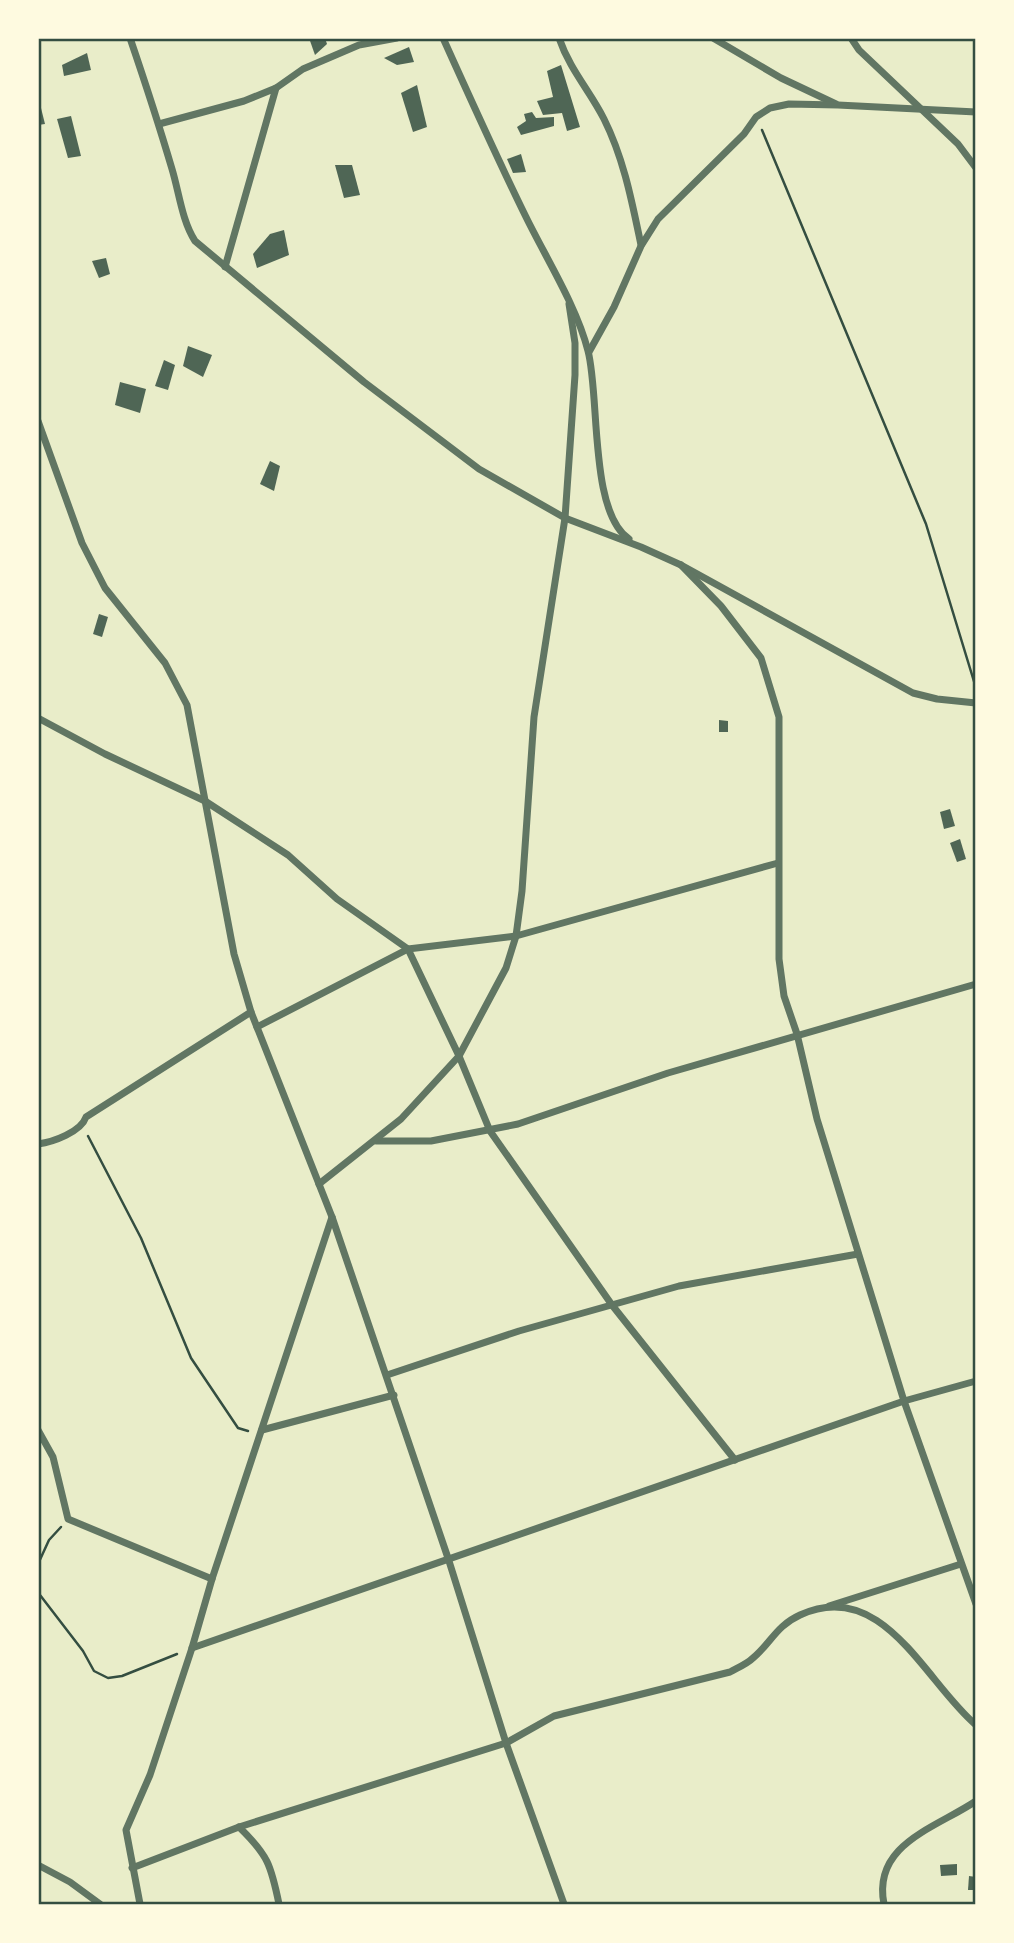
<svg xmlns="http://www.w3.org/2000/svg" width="1014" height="1943" font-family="'Work Sans',sans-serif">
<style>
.building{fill:#4f6655}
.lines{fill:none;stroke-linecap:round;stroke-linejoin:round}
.path{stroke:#344e41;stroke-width:2.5}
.minor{stroke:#617663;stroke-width:7}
.neatline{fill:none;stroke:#344e41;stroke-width:2.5}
</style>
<rect width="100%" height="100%" fill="#e9edc9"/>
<!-- building -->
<g class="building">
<polygon points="309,38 325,38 327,44 315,55"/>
<polygon points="409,47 414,62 397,65 384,58"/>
<polygon points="87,53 91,70 64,76 62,65"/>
<polygon points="561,65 580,127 567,131 562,113 543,115 537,101 553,97 547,71"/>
<polygon points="417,85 427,127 413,132 401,93"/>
<polygon points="39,100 45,124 38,125 38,101"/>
<polygon points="532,112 536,118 554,117 554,126 521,135 517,127 526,121 524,114"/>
<polygon points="71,116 81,156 68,158 57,119"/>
<polygon points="521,154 526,172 513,173 507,159"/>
<polygon points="335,165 352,165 360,195 344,198"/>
<polygon points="284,230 289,255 257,268 253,254 270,234"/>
<polygon points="106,258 110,274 99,278 92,261"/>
<polygon points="188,346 212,355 203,377 183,366"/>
<polygon points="164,360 175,365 168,390 155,386"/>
<polygon points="120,382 146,389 140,413 115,405"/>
<polygon points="270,461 280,466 274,491 260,484"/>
<polygon points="99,614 108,617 102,637 93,634"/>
<polygon points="719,720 728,721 728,732 719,732"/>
<polygon points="950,809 955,826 944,829 940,812"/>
<polygon points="960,839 966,859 957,862 950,843"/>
<polygon points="957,1864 957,1875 941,1876 940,1865"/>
<polygon points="969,1876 976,1877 976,1890 968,1890"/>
</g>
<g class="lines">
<!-- path -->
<g class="path">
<polyline points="762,130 926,524 976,688"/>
<polyline points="88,1136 141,1238 191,1358 238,1428 248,1431"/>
<polyline points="38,1564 49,1540 61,1527"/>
<polyline points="38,1589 40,1595 83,1651 94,1671 108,1678 122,1676 177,1654"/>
</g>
<!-- minor -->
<g class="minor">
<path d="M130,38C145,82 159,125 172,169C179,192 182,221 195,241L364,382L479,469L565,518L641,547L681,565L913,693L937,699L976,703"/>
<path d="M443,38C470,98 497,158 526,217C546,258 577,307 588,351C600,396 589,512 629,539"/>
<path d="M559,38C570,70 590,91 604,119C624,159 632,202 641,245"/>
<polyline points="713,38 781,78 836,104"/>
<polyline points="851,38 859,50 958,144 976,168"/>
<polyline points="159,124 244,101 276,88 303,69 359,45 397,38"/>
<polyline points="225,267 276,88"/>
<polyline points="589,352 614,307 641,246 658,219 744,134 756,117 770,108 789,104 838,105 976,112"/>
<polyline points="38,421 82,543 105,588 165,663 187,705 234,954 251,1012 332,1217 449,1561 506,1743 564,1904"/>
<polyline points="38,718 105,754 205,801 288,855 337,899 408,949 459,1056 490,1131 612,1305 735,1460"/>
<polyline points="257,1027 408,949 516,936 778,863"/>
<polyline points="376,1141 431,1141 518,1124 668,1073 976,984"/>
<path d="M38,1144C53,1142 81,1132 86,1117L251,1012"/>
<polyline points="319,1184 401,1119 459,1056 506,968 516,936 522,891 534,717 565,518 575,375 575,343 569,304"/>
<polyline points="387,1375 519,1331 679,1286 858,1254"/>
<polyline points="976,1381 904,1401 976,1604"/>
<polyline points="38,1430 53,1457 68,1519 212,1579"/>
<polyline points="262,1430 394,1395"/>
<polyline points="829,1606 961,1564"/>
<polyline points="192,1648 904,1401 817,1119 797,1034 784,996 779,959 779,717 761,658 721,606 681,565"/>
<path d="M239,1827C268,1855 271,1865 279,1904"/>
<polyline points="38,1865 70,1882 100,1904"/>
<path d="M132,1868L239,1827L506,1743L554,1716L730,1672C737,1668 747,1664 753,1658C771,1643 776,1626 800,1615C883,1577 925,1682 976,1725"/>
<polyline points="140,1904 126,1830 150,1775 192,1648 212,1579 332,1217"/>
<path d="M884,1904C872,1844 936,1828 976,1801"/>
</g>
</g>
<!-- border -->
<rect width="1014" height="1943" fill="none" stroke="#fefae0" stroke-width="80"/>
<rect x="40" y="40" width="934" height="1863" class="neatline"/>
</svg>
